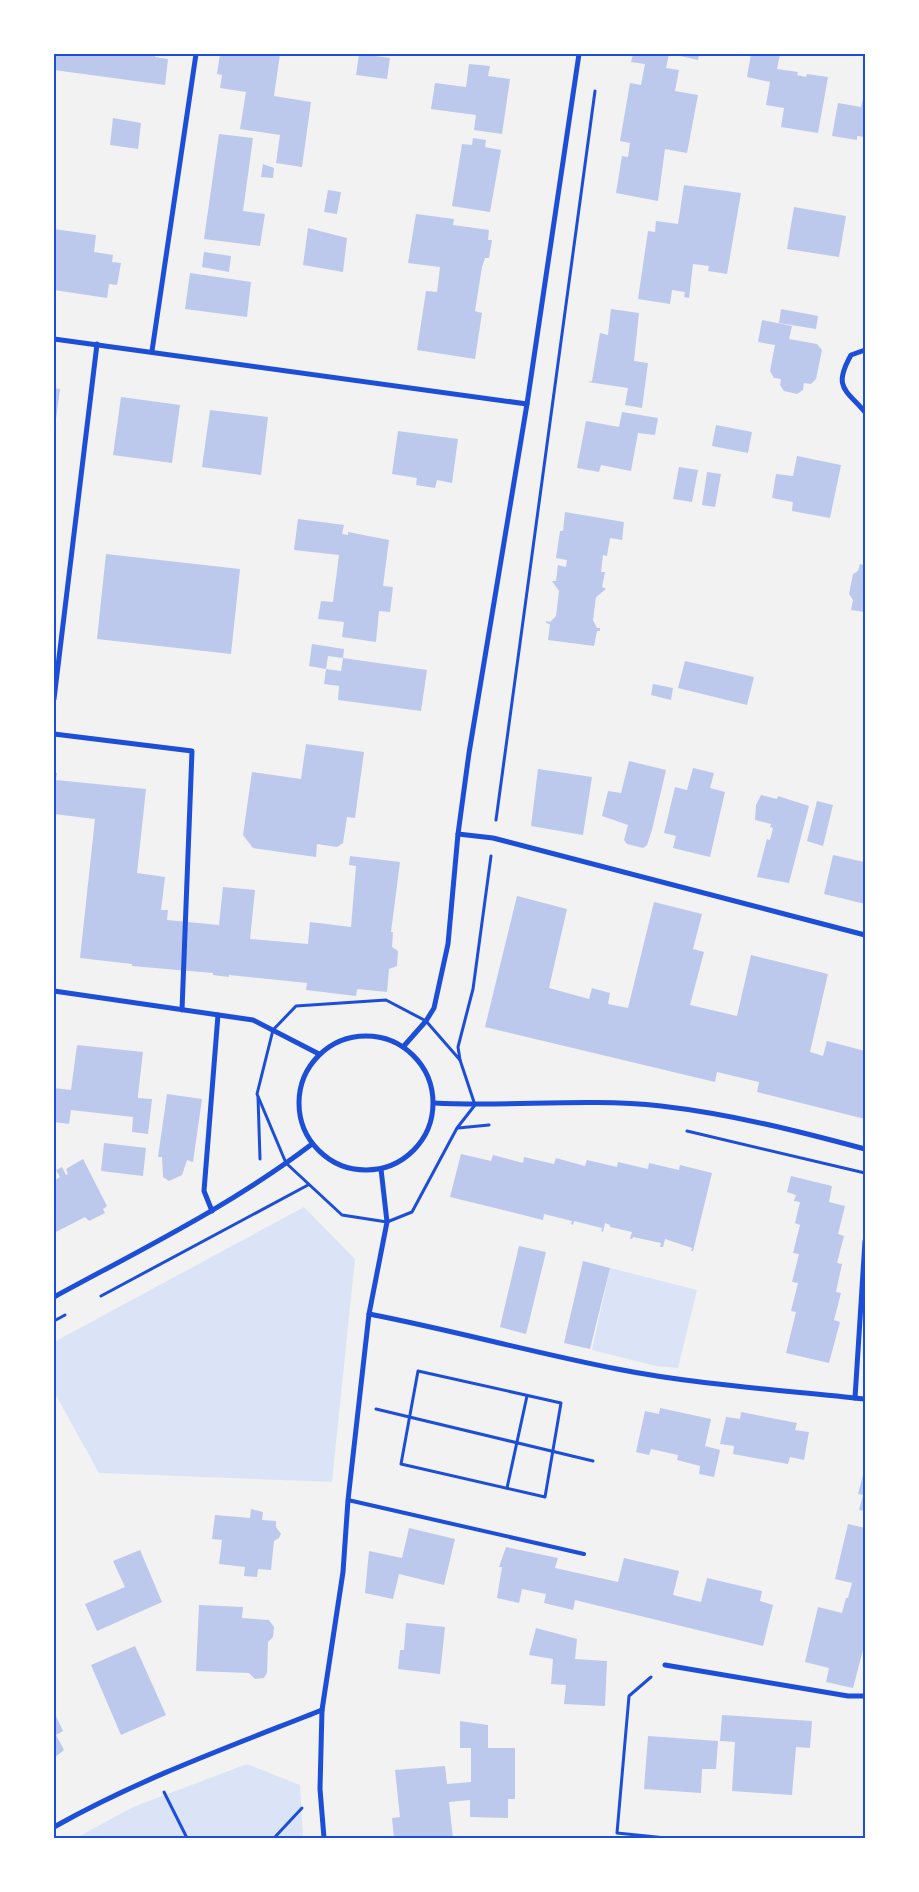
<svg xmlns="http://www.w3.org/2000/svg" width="919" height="1892" font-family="'Open Sans',sans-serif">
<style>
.green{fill:#dbe4f7}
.building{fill:#bdc9ec}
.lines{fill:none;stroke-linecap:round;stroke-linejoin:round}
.path{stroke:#1d4ed8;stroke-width:3}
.service{stroke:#1d4ed8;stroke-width:4}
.minor{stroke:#1d4ed8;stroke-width:5}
.neatline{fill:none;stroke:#1d4ed8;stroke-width:2}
</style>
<rect width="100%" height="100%" fill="#f2f2f2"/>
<!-- green -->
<g class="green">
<polygon points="304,1207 355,1259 332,1482 99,1473 54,1392 54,1342"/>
<polygon points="610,1268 697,1290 678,1368 656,1366 592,1350"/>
<polygon points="247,1764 300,1785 303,1838 76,1838 133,1807"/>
</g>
<!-- building -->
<g class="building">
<polygon points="54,54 155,54 155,57 168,59 165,85 54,70"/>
<polygon points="220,54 280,54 274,96 311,102 302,167 276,163 280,135 240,129 246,92 220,88 222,75 217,74"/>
<polygon points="359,54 390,58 387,79 356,75"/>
<polygon points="633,54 669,54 666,68 679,70 675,91 698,95 687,153 665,149 658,201 616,193 622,156 628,157 630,143 620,141 630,83 641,85 645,64 631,62"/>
<polygon points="671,54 699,54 698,60"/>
<polygon points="751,54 780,54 777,69 798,72 797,75 806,77 807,74 828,77 818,133 781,127 784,108 766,105 770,82 747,77"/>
<polygon points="469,64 490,66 488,76 510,79 502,134 474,130 476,115 431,109 435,83 466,87"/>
<polygon points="863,98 865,98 865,137 857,136 857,140 832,136 838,103 861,107"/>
<polygon points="113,118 141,123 138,149 110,145"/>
<polygon points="219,134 253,138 243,211 265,214 260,246 204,239"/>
<polygon points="473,138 486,140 485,147 501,150 490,212 452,206 462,144 472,145"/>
<polygon points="263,164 274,168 273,178 261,177"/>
<polygon points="684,185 741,193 727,274 708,271 709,266 693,264 689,298 684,297 685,292 672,290 670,304 638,299 648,231 655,232 656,221 678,224"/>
<polygon points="328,190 341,192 337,214 324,212"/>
<polygon points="794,207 846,216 839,257 787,249"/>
<polygon points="416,214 454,219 453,225 489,230 488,240 492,240 489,258 485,258 482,267 475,311 482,313 475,359 417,350 426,291 437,292 440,267 408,263"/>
<polygon points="308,228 347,238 343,272 303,265"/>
<polygon points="54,229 96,235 94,252 113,255 112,262 121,263 117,285 109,284 107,298 54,290"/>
<polygon points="204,252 231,256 229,272 202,267"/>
<polygon points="190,273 251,282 247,317 185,309"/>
<polygon points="611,309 639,313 634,361 648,363 642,408 625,405 628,388 588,382 592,381 600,333 608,335"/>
<polygon points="781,309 818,316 816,329 779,323"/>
<polygon points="762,320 792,326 789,339 817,344 822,350 816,379 811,384 804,383 803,390 797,394 784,391 780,385 781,379 774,378 770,371 775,345 758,342"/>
<polygon points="54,388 60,389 55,427 54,427"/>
<polygon points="121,397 180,405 172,463 113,455"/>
<polygon points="210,410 268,417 261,475 202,467"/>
<polygon points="622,412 658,418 655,435 638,433 631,471 601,465 599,472 577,468 586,421 619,427"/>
<polygon points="716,425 752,432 748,453 712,446"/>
<polygon points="398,431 458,439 452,483 437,480 435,488 416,485 417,478 392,474"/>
<polygon points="797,456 841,465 830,518 792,511 793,502 772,498 776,474 793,476"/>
<polygon points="679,467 698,470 692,502 673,499"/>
<polygon points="707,472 721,474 715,507 702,505"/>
<polygon points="565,512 624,522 622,540 610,538 607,556 603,555 601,572 605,572 602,587 606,589 596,597 593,620 597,628 600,628 600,631 597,631 594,646 548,640 550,624 546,623 546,621 550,622 556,616 559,591 552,581 556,581 558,565 566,567 567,560 556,558 560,531 563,531"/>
<polygon points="298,519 344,525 342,534 348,535 348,532 389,540 383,586 393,587 390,612 379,611 376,642 342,637 344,622 318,619 321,601 333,602 339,555 294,550"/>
<polygon points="106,554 240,569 231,654 97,639"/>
<polygon points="860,564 865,565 865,612 851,610 853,600 849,594 853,574 858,571"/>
<polygon points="312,644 344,649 343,658 328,656 326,669 309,666"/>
<polygon points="343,658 427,670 421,711 338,700 339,686 324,684 326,669 341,671"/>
<polygon points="685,661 754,677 747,705 678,688"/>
<polygon points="653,684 673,688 671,700 651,695"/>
<polygon points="306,744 364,752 355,818 347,817 343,843 337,847 317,844 316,857 253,848 243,835 252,772 301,779"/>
<polygon points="629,761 666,770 652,830 647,845 643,848 627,844 624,840 628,825 602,816 608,791 621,793"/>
<polygon points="693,768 714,773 710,788 725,792 710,857 673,848 676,836 664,833 675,787 687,790"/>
<polygon points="538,769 592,777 583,835 531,826"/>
<polygon points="54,773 57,773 56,780 146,789 137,873 165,877 161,910 168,910 167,920 219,925 223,887 255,890 250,939 308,944 310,922 351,927 356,866 349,865 350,856 400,862 391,932 393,932 392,947 398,951 397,966 389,969 387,992 357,989 356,996 306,990 307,983 229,975 229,977 213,975 213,973 132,966 132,964 80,958 95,819 54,814"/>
<polygon points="761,795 777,799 778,796 809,806 789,883 757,877 767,839 770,840 773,828 770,827 771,824 755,820 756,805"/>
<polygon points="817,801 833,805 823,846 807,841"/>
<polygon points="865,846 865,904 824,894 833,855 864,862 863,854"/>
<polygon points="517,896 567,909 549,988 589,999 592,988 610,993 608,1004 628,1008 654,902 702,914 693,949 704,952 690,1005 737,1016 751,955 828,974 810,1052 823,1056 827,1041 865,1051 865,1119 757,1092 759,1082 717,1072 715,1082 485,1027"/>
<polygon points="77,1045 143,1052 138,1095 138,1098 152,1099 148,1134 132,1132 133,1117 71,1110 69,1124 54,1122 54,1088 71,1090"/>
<polygon points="167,1094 202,1099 193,1162 187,1160 182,1175 169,1181 163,1177 162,1157 158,1157"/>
<polygon points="104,1143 146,1148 143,1176 101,1171"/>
<polygon points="461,1154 491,1161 493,1155 523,1163 524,1157 554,1164 556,1158 585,1166 587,1160 617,1167 618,1162 648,1169 649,1163 679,1170 680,1165 712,1173 693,1251 691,1251 692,1248 665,1239 663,1247 660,1247 661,1243 633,1237 632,1239 630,1239 632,1232 610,1227 610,1225 605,1223 603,1232 601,1231 602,1228 574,1221 573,1225 571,1224 572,1221 544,1214 543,1220 450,1197"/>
<polygon points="83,1159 107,1206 103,1209 105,1213 89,1221 85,1217 54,1233 54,1181 60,1177 56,1170 62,1167 66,1175 68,1174 66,1169"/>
<polygon points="791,1176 832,1186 829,1202 845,1206 838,1234 844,1236 837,1263 842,1264 836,1292 841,1293 834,1320 840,1322 829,1363 786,1353 796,1312 791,1311 798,1283 792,1282 799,1254 793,1253 800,1225 795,1223 800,1202 794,1201 796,1195 787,1192"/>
<polygon points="519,1246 546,1252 526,1334 500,1327"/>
<polygon points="583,1261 610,1268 590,1349 564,1343"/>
<polygon points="660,1408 711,1419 705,1446 720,1450 714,1477 699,1474 700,1466 677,1460 678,1455 651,1449 649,1455 636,1452 645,1411 659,1414"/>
<polygon points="741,1412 797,1423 795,1430 809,1432 804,1460 790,1457 788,1464 733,1454 734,1446 720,1444 726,1417 740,1419"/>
<polygon points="865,1467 865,1511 859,1510 863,1495 858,1494"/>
<polygon points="251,1509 263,1512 262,1520 276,1521 276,1527 281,1534 279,1538 274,1541 271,1570 258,1569 257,1577 244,1576 245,1567 219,1564 222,1540 212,1539 215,1515 250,1518"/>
<polygon points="848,1524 865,1528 865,1642 853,1688 826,1682 829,1668 805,1662 818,1607 842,1613 846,1598 848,1598 852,1583 835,1579"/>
<polygon points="409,1528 455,1539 444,1585 399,1574 393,1599 365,1593 369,1551 402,1558"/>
<polygon points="506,1547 558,1558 555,1568 618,1582 624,1558 679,1571 673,1595 701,1602 707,1578 762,1591 760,1601 773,1605 763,1646 575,1600 573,1610 544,1603 546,1594 522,1589 519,1603 497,1598 502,1567 499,1567"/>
<polygon points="140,1550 162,1602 97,1631 85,1604 125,1587 113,1561"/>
<polygon points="199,1605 243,1607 242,1618 269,1620 274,1627 273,1637 268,1642 267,1673 264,1678 255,1679 249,1673 196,1671"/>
<polygon points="406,1623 445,1627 440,1674 398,1669 400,1650 404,1650"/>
<polygon points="536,1628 577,1639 575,1659 607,1661 605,1706 564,1704 566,1685 551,1684 553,1659 529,1655"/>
<polygon points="135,1646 166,1715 121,1735 91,1665"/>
<polygon points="54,1712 63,1731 56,1735 64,1750 54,1758"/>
<polygon points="722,1715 812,1721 810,1748 796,1747 792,1795 732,1791 735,1742 720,1741"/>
<polygon points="460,1721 488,1725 488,1748 515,1748 515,1799 508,1799 508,1818 470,1817 470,1800 449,1802 453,1838 394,1838 392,1818 400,1817 395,1770 445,1766 447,1784 471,1782 471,1748 460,1748"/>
<polygon points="648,1736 718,1741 716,1769 702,1769 701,1793 644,1789"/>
</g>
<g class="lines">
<!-- path -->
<g class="path">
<polyline points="496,820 595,91"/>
<polygon points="386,1000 426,1021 460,1060 475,1105 457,1128 412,1212 387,1222 342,1215 286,1163 257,1094 273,1030 296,1006"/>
<polyline points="460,1060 458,1047 473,989 491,856"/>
<polyline points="258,1097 260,1159"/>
<polyline points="458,1128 489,1125"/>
<polyline points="687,1131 865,1173"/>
<polyline points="101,1296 308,1185"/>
<polyline points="54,1321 65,1315"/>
<polygon points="418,1371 561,1403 545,1497 401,1464"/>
<polyline points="376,1409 593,1461"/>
<polyline points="507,1488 527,1396"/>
<polyline points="651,1677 629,1696 617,1833 666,1838"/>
<polyline points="164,1792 187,1838"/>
<polyline points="274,1838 302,1808"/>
</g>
<!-- service -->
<polyline class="service" points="348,1500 584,1554"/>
<!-- minor -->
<g class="minor">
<polyline points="54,339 527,404"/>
<path d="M865,350L851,355C833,387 845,389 865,412"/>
<polyline points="152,351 196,54"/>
<polyline points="54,699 97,344"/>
<polyline points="54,734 192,751 182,1010"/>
<polyline points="458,834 493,838 865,935"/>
<polyline points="54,991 253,1020 319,1054"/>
<circle cx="366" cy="1103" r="67"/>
<polyline points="403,1047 426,1021 434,1008 448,944 458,834 469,753 527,404 579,54"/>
<path d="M434,1103C509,1107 586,1098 661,1106C731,1114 798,1131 865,1149"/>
<polyline points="212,1211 204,1191 218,1015"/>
<path d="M54,1297C142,1249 232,1205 312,1144"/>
<path d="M369,1314C452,1330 534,1353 617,1369C698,1385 783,1390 865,1399"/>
<polyline points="855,1398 865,1241"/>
<polyline points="665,1665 848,1696 865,1696"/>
<path d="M54,1827C139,1779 231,1746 322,1710"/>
<polyline points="324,1838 320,1789 322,1710 343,1572 348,1500 369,1314 387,1222 381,1169"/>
</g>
</g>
<!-- border -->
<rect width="919" height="1892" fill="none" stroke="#ffffff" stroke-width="110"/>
<rect x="55" y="55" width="809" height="1782" class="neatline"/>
</svg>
